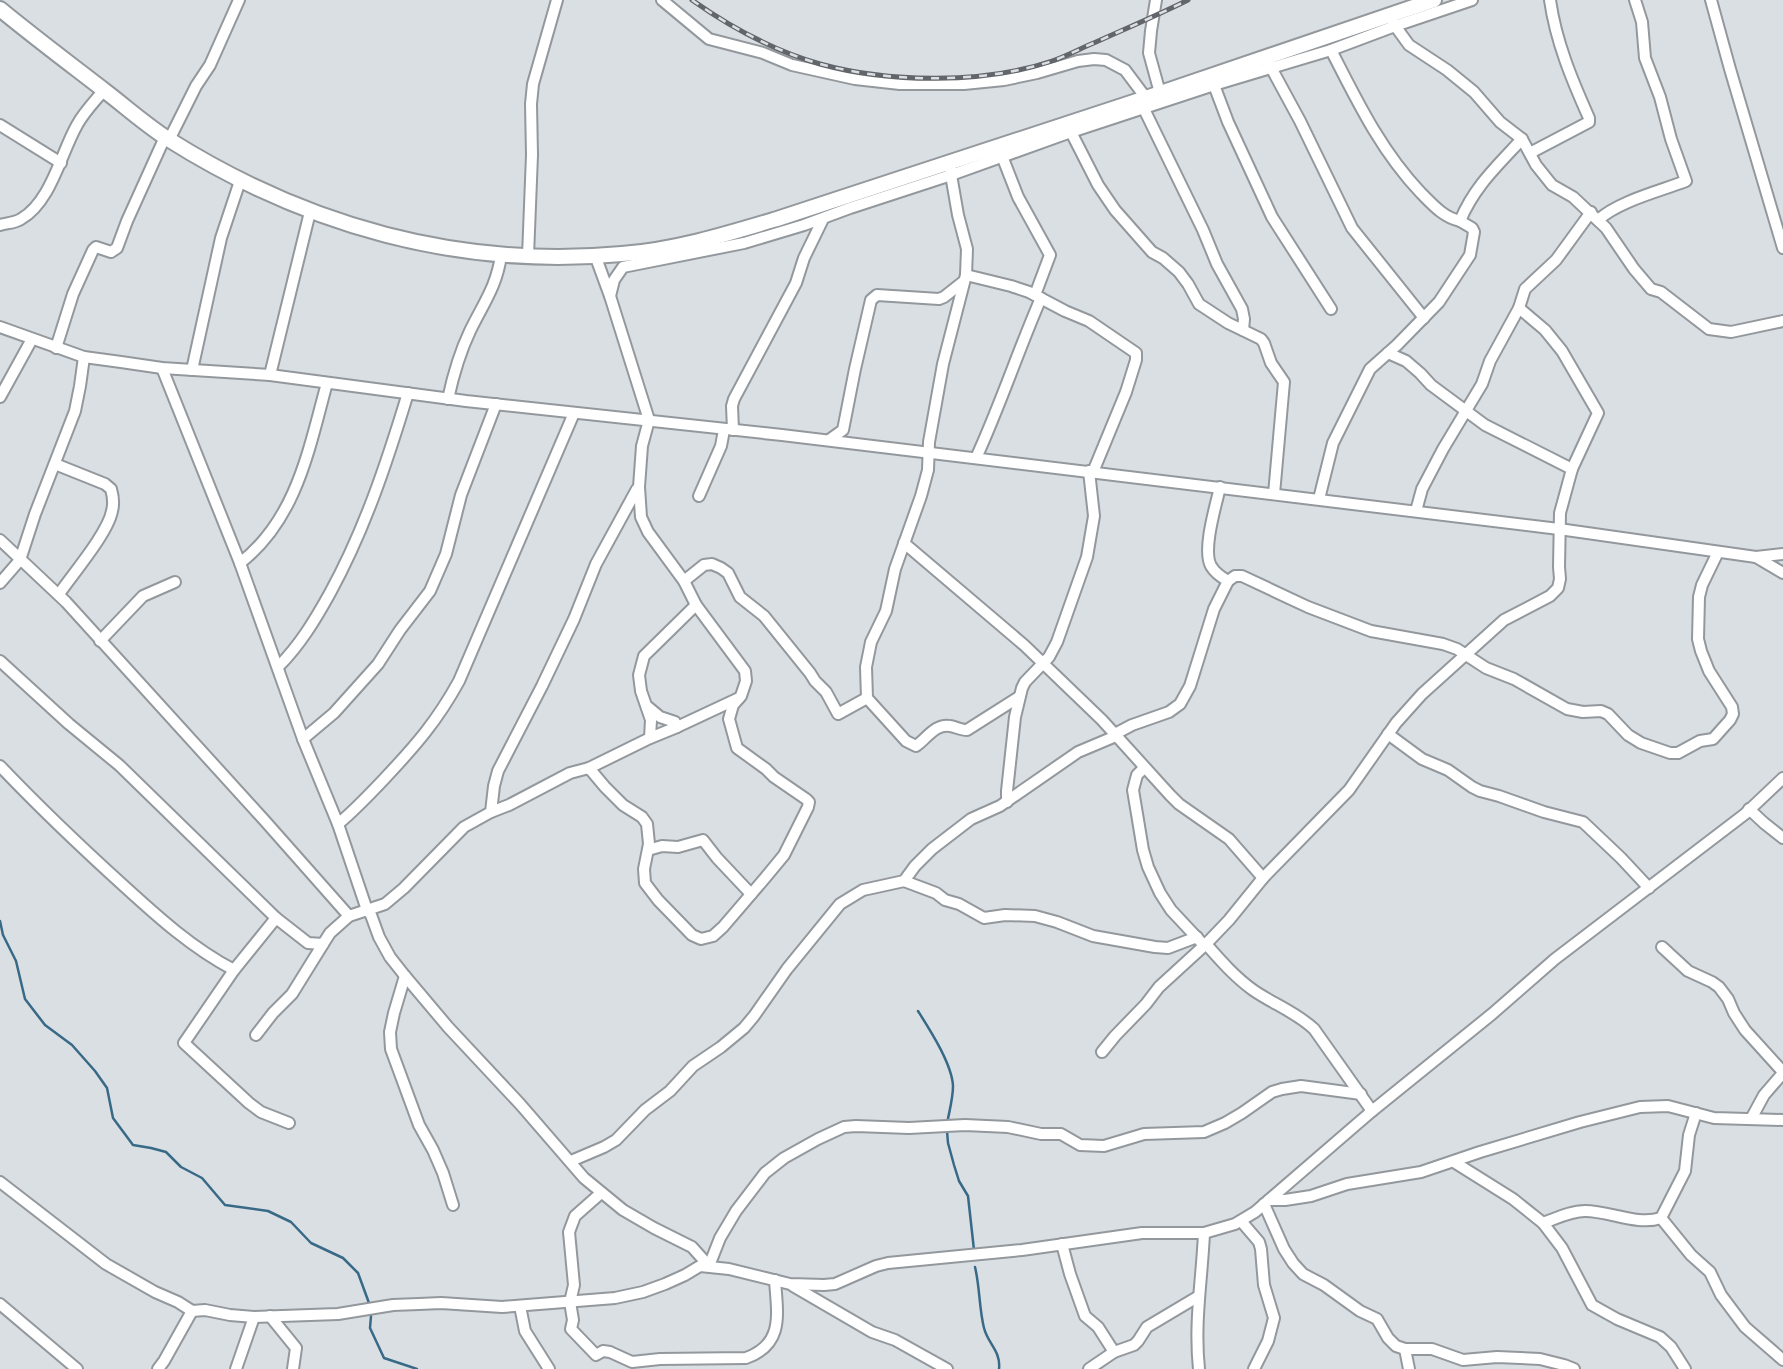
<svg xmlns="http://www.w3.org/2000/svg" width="1783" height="1369" font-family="Raleway,sans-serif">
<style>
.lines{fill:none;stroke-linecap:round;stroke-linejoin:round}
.stream{stroke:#386a87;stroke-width:2.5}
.minor-casing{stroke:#93989d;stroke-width:14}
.major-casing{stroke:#93989d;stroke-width:18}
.minor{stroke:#fff;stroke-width:10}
.major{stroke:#fff;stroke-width:14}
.rail-casing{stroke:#626569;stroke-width:5}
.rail{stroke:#dadfe4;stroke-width:2.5;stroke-dasharray:8;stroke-linecap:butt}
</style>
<rect width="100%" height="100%" fill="#dadfe4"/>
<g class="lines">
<!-- stream -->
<g class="stream">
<polyline points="0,921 3,935 16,961 25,999 45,1025 72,1045 95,1071 107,1088 113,1118 133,1145 151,1148 166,1152 181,1167 202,1178 225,1205 268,1211 291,1222 311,1243 343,1258 358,1273 369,1303"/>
<path d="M918,1011C930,1030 952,1064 953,1086C953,1099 949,1112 947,1124"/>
<polyline points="947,1131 948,1143 954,1165 959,1181 968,1196 974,1250"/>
<path d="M975,1267C980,1288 979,1308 984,1328C988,1344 1001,1351 999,1369"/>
<polyline points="371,1316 370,1328 384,1358 417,1369"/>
</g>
<!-- minor casing -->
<g class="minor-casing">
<g id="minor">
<polyline points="662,0 709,39 763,53 792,65 855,79 900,84 964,84 1004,80 1037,73 1078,61 1094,59 1106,60 1125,70 1146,98"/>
<polyline points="1156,0 1151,31 1149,53 1160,93"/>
<polyline points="1711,0 1730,69 1783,248"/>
<polyline points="1393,23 1409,45 1447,70 1474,92 1500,122 1522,139 1536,165 1552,185 1573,197 1606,228 1634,269 1651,289 1661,292 1709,329 1731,332 1783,321"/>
<path d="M1331,50C1357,101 1381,151 1421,193C1433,205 1443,217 1460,221C1474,187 1497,166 1522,139"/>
<polyline points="1268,62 1300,121 1352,228 1424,318"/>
<polyline points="1214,85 1228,122 1272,217 1331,309"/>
<polyline points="1144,109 1203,230 1217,264 1242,309 1244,319 1243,330"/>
<polyline points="0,125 61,163"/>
<polyline points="1071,132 1098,185 1115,210 1152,252 1163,258 1179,272 1188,284 1199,304 1228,323 1261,339 1264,343 1271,363 1284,382 1274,494"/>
<polyline points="169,140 196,86 210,65 239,0"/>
<path d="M1530,153L1589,122V118C1572,80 1556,42 1550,0"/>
<polyline points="1002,156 1018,197 1050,255 1035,295"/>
<path d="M950,169L958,215L967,249L966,275L943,364L929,442L928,470L921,496L895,569L886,611L871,642L866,667L867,698L906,741L916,746C926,739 936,723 950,726C956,727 961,730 967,730L1019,697"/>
<path d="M1598,220C1619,201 1660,191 1686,181L1671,139L1660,97L1645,58L1642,22L1635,0"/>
<path d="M0,225C7,223 15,223 21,219C51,202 61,153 77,125C84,112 95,101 104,90"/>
<polyline points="528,256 532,155 531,104 533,84 557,0"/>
<polyline points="966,275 1011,286 1029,292 1065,311 1089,321 1136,353 1136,360 1126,392 1093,472"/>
<polyline points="610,296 614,280 623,267 744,243 804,225 850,208 951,175 1071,132 1214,85 1331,50 1395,26 1472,0"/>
<polyline points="0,327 84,357 121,362 162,368 270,375 466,401 782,435 1559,529 1756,557 1783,554"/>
<polyline points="56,348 73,294 93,250 96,247 111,252 117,248 127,221 165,137"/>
<polyline points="1388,353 1406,361 1420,373 1431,385 1485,425 1572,469"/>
<polyline points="162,368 240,563 303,739 338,824 367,910 371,915 379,937 390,957 405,976 448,1027 520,1104 584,1178 623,1210 654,1228 692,1247 709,1266"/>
<polyline points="192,370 221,238 240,181"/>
<polyline points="270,375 310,212"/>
<polyline points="0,397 32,339"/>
<path d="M448,399C453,376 460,352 470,331C483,304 497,286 501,255"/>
<polyline points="733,430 732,406 734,399 796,283 804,258 823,219"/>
<polyline points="829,440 843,430 855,369 871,300 877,295 939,299 944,297 963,282"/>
<path d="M976,458C1000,406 1018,351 1041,298"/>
<path d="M55,464L105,484L111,489C113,496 114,504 112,511C108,533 72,575 59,594"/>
<polyline points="699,496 721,446 724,430"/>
<polyline points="1319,499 1333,443 1370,369 1397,345 1439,302 1470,255 1474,232 1472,228 1460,221"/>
<polyline points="1416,511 1422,489 1443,449 1482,384 1490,361 1519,308 1525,289 1556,260 1591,212"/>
<polyline points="0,540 66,602 265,821 349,916"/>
<polyline points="904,543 1024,645 1102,720 1170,795 1179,804 1229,839 1263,878"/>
<polyline points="1756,557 1783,573"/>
<path d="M240,563C297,519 309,448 327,383"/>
<polyline points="684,581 704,565 712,564 721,568 728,573 740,597 764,616 810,673 815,681 826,692 838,714 867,698"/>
<polyline points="1228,581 1235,576 1242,576 1308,607 1371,631 1443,644 1457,649 1486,668 1514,679 1567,709 1583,712 1601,711 1608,714 1628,735 1641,743 1670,753 1678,753 1700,741 1713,739 1730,720 1733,714 1732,707 1709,671 1701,651 1698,639 1699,597 1702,585 1718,552"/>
<polyline points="0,583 20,560 35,514 75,411 80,386 84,357"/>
<polyline points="100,641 143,596 175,582"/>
<polyline points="0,661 69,724 119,765 276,918"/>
<path d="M278,667C300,645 315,620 330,593C365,529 387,462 408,393"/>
<polyline points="648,707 660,717 675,722 677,727"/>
<path d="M1115,734L1132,725L1169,712L1180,704L1190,686L1214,609L1228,581C1221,577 1215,573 1211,566C1202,550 1216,505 1220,487"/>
<polyline points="1388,734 1422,759 1448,770 1472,787 1480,791 1499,796 1544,812 1583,822 1621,858 1649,888"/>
<polyline points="650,738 651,720 641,691 639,675 644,656 696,605"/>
<polyline points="303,739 334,713 378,664 400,630 430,591 446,554 461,495 496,404"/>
<path d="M0,766C40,808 81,847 124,886C158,917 192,948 234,970"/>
<polyline points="589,768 605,787 623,805 642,817 647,824 649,844 644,869 645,883 658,900 692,935 701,939 713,936 723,927 765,878 784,855 808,807 809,802 806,799 774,777 766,769 737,748 729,719 733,705 741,696 746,681 745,671 696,605 684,581 648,532 641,517 639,487 642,446 649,420 610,296 595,255"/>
<polyline points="1144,768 1137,775 1133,790 1143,850 1148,867 1160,893 1171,910 1200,941"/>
<polyline points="1007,802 1007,791 1015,717 1022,688 1025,682 1049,657 1057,642 1087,557 1094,516 1089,471"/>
<polyline points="1749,809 1764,823 1783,838"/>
<polyline points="491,812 509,805 570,773 589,768 650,738 677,727 739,698"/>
<path d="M338,824C356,809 370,794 386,777C416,745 437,721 459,681L574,413"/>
<polyline points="648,850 662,846 678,847 703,840 717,858 751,894"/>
<polyline points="904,881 936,893 945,900 959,904 984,918 1005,915 1035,916 1057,922 1093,936 1155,947 1168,948 1197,937"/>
<path d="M1206,944C1221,961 1235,977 1253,990C1273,1004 1296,1012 1314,1029L1372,1111"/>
<polyline points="1662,947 1688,971 1712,982 1719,987 1728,999 1734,1013 1745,1030 1783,1072"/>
<polyline points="405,976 394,1013 390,1032 391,1049 419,1125 433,1150 443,1173 453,1205"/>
<polyline points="256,1035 273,1013 292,994 323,944"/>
<polyline points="1102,1052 1115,1036 1146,1004 1159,987 1206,944 1229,920 1263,878 1349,790 1396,723 1422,694 1504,620 1550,596 1558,588 1560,579 1559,567 1560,513 1572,469 1598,413 1562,351 1545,330 1519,308"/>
<polyline points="1751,1119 1764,1095 1783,1073"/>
<polyline points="289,1123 261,1112 249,1103 184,1043 234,970 276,918 308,943 323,944 330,933 349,916 385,904 404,888 464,827 491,812 494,786 498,771 542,686 574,619 596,564 637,489"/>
<polyline points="571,1161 604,1147 616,1140 645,1110 670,1091 693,1066 721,1047 744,1028 754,1016 787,969 840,904 863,890 904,881 915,866 932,849 971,819 1000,806 1078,752 1116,736"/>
<polyline points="1454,1162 1513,1199 1543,1223 1562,1248 1592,1305 1617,1319 1660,1337 1671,1347 1685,1369"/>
<polyline points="0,1182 106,1264 155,1292 178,1302 192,1311 205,1310 230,1315 254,1317 338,1314 393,1305 419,1304 441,1303 502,1307 615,1298 643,1292 665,1284 685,1275 700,1266 729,1269 790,1284 824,1285 835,1284 876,1266 888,1263 1022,1250 1142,1233 1204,1233 1235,1224 1255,1212 1372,1111 1492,1014 1555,959 1745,814 1783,778"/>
<path d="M601,1193L575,1216L569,1232L574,1285L570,1302L573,1320L571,1329L596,1355L603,1351L610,1352L632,1362L660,1359L746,1358C785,1344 777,1313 775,1280"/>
<polyline points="1269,1200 1285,1200 1311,1196 1347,1184 1421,1172 1480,1152 1580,1122 1640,1107 1668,1106 1714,1118 1783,1120"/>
<polyline points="1264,1204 1284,1249 1293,1263 1303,1274 1324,1285 1360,1311 1377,1319 1388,1338 1396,1346 1405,1349 1432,1349 1463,1360 1497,1357 1540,1359 1564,1365 1574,1369"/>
<polyline points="1661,1218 1691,1255 1710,1272 1721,1295 1745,1327 1783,1360"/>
<polyline points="1241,1221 1259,1242 1261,1249 1264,1285 1274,1318 1268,1341 1254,1369"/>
<path d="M1543,1223C1557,1218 1571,1211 1585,1211C1610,1211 1637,1226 1661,1218L1685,1171L1689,1135L1696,1113"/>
<polyline points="1062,1244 1070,1274 1085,1316 1098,1327 1114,1352"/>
<polyline points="709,1266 720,1238 736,1211 765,1173 784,1158 818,1139 844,1127 856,1126 909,1128 965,1125 1008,1127 1041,1134 1061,1134 1080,1145 1104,1146 1144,1134 1204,1132 1225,1123 1242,1113 1272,1092 1282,1089 1301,1086 1361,1094"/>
<polyline points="793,1286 872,1332 895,1340 947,1369"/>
<polyline points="0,1304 77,1369"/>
<polyline points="520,1306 525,1331 549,1369"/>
<polyline points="270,1316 296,1348 293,1369"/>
<polyline points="1405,1349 1409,1369"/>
<polyline points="158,1369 164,1361 192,1311"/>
<polyline points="236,1369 254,1317"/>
<polyline points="1089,1369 1114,1352 1134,1345 1138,1341 1147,1327 1199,1296"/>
<path d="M1199,1369C1194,1323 1202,1279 1204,1233"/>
</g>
</g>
<!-- major casing -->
<g class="major-casing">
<path id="major" d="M0,9C34,37 70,64 105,91C126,107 146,125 168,139C306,226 459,269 622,254C675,250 727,234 777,219L1146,98L1434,0"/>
</g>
<!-- minor -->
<use href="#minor" class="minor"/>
<!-- major -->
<use href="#major" class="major"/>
<!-- rail casing -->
<g class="rail-casing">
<path id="rail" d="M692,0C730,27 775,51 820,64C889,83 984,84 1052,61C1067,56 1081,48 1096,42C1127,28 1158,15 1188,0"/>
</g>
<!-- rail -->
<use href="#rail" class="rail"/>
</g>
</svg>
